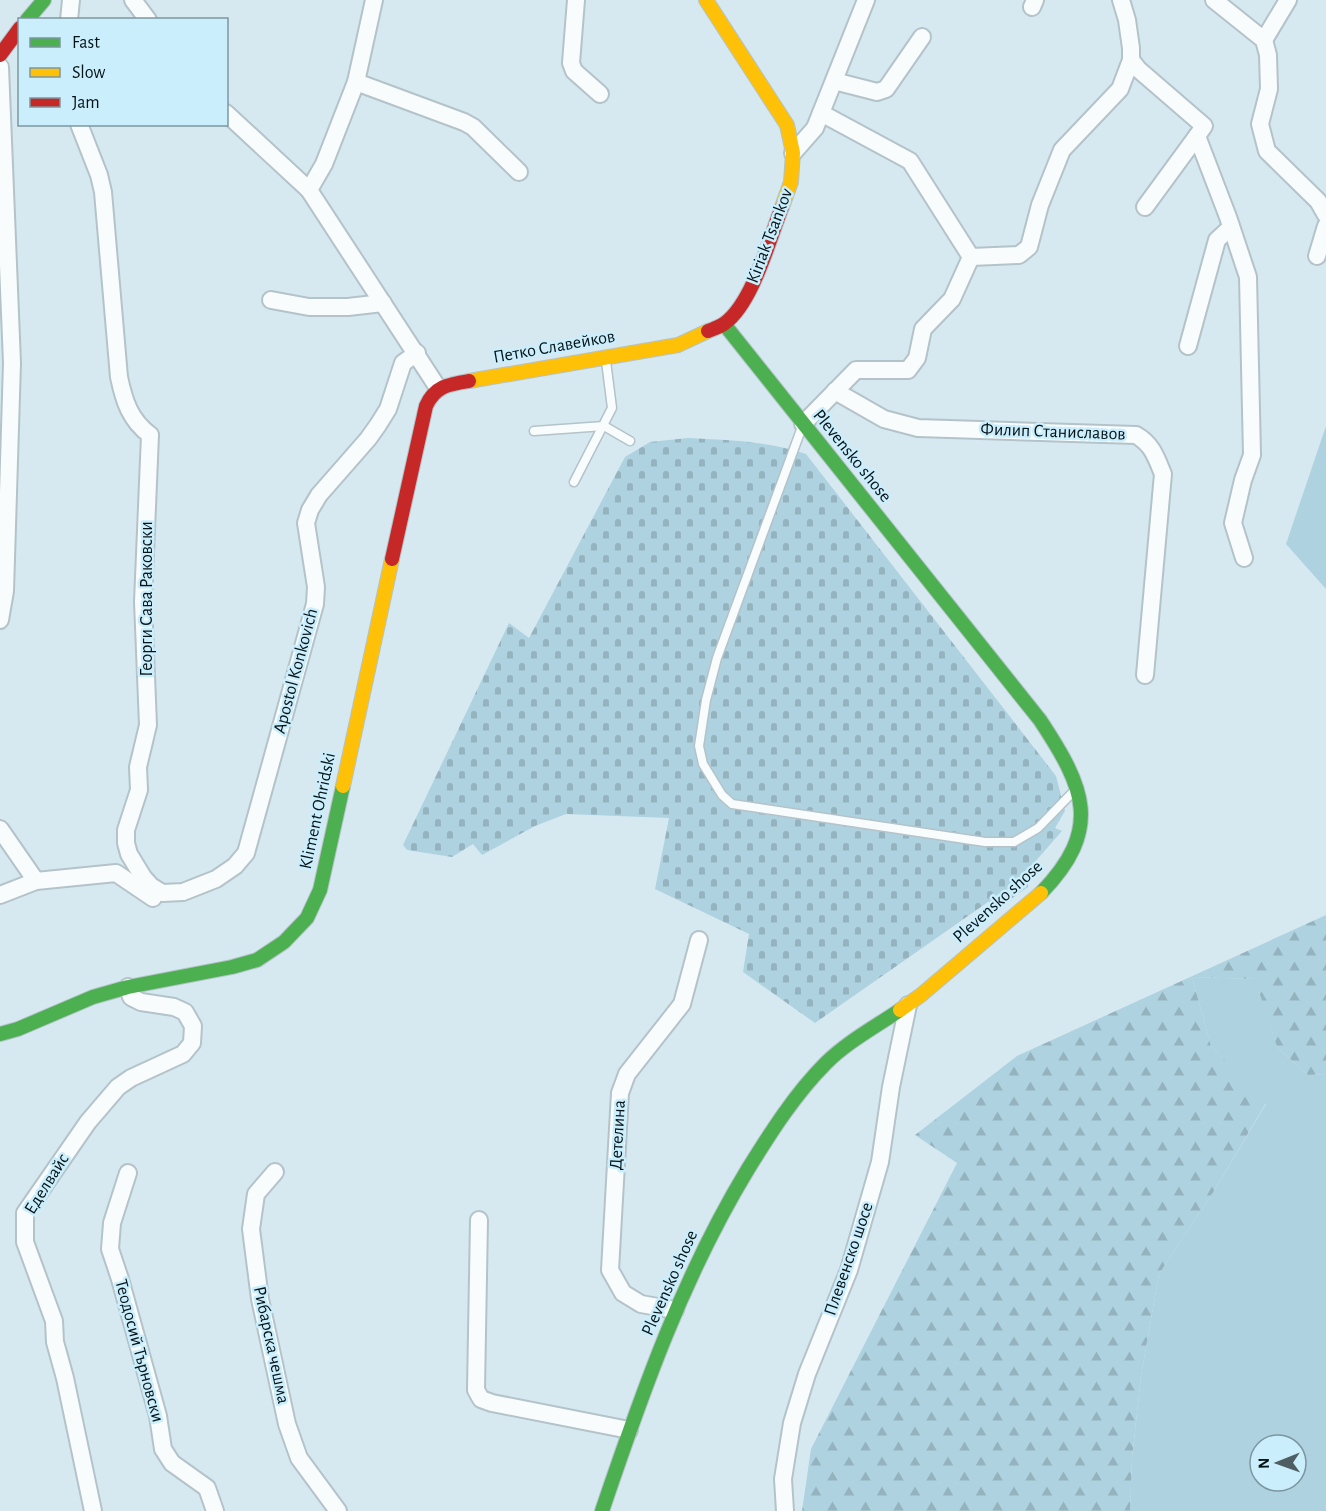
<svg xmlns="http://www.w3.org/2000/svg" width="1326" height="1511" font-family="'Alegreya Sans',sans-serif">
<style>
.green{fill:#aed2e0;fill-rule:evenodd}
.forest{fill:url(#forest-firs)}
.cemetery{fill:url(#cemetery-stones)}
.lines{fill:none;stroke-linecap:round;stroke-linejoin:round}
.lane-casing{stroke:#b4c3c9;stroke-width:11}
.street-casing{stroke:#b4c3c9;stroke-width:20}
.fast-casing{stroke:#b4c3c9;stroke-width:16}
.slow-casing{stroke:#b4c3c9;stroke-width:16}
.jam-casing{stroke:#b4c3c9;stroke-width:16}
.lane{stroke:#f9fcfd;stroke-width:8}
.street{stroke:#f9fcfd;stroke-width:16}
.fast{stroke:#4caf50;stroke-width:14}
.slow{stroke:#ffc107;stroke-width:14}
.jam{stroke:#c62828;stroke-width:14}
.labels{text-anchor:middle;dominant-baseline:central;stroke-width:5;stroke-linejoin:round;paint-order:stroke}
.street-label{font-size:18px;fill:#061317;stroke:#cbeefc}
</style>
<defs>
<pattern id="forest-firs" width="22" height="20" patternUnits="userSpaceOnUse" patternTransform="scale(1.5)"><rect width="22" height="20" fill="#aed2e0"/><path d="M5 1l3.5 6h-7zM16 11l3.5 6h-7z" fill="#94b3bf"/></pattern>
<pattern id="cemetery-stones" width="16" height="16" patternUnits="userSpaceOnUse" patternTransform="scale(1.5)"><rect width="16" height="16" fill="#aed2e0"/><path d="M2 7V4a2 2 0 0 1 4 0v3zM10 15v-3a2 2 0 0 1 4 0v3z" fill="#94b3bf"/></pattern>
</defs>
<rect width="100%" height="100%" fill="#d6e9f1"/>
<!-- green -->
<g class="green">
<polygon points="1326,426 1326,589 1286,544"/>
<path d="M1192,977L1256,979L1277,1047L1308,1075L1326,1074V1511H1130L1132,1458L1141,1376L1159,1274L1214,1191L1266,1104L1211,1046ZM1260,1445H1296V1481H1260Z"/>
</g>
<!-- forest -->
<polygon class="forest" points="1326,915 1326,1074 1308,1075 1277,1047 1255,979 1192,977 1211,1046 1266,1103 1214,1191 1159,1274 1141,1376 1132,1458 1130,1511 802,1511 811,1449 957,1163 915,1135 1017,1056"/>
<!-- cemetery -->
<path class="cemetery" d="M688,438C727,440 769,441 806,454L1056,776L1065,811L1055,828L1062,831L1027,871L1028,887L1002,905L988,902L815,1023L743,972L749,934L655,889L669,818L566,814L535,826L482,855L473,844L452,857L407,850L403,845L509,623L529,638L625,457L650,442Z"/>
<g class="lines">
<!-- lane casing -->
<g class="lane-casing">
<g id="lane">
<polyline points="802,427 717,658 706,700 699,746 703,764 722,795 732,804 985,842 1014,842 1038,828 1073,792"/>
<polyline points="534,431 604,426 630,441"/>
<polyline points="574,482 612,408 606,361"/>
</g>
</g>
<!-- street casing -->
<g class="street-casing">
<g id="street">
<polyline points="133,0 148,20"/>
<polyline points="576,0 571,63 574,71 600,94"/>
<polyline points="1214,0 1264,40 1268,55 1269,89 1260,124 1267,151 1318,201 1326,215"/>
<polyline points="1032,7 1035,0"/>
<polyline points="69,20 71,0"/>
<polyline points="1264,40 1288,0"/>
<polyline points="1131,60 1138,69 1204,126 1197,136 1228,217 1248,277 1252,455 1243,480 1233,523 1244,558"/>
<polyline points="0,67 12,363 5,591 0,620"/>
<polyline points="834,81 877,92 886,89 922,37"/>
<polyline points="356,82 464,122 473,127 519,172"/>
<polyline points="226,113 309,190 438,388"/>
<polyline points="821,113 910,161 971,257"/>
<path d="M79,124L99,175L103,192L119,377C124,401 130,420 150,435L143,602L148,725L138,767L139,790L126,830V843L129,854L143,877L151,886L162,893L183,892L216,879L235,866L246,853L315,604L316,587L306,523L310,510L319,495L368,439L378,425L388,409L403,363L417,353"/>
<polyline points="793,153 815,128 866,0"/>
<polyline points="309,190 324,164 356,82 374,0"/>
<polyline points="1145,207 1197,136"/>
<polyline points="1317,256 1326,226"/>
<polyline points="971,257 1019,255 1029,247 1040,205 1062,150 1120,89 1131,60 1131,48 1127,20 1121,0"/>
<polyline points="271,300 309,307 348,307 383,303"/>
<polyline points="1188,346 1217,240 1231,227"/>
<path d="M835,391L884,419L918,428L1136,435C1152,444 1156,457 1163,474L1145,675"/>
<polyline points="803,424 856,370 908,370 917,358 923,329 952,299 971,257"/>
<polyline points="0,829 36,881"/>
<polyline points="0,895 36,881 116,873 153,898"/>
<polyline points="275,1172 256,1194 251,1229 260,1299 287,1424 299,1458 338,1511"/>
<polyline points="128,1173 112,1223 110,1249 120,1279 158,1416 163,1449 172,1463 207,1488 215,1511"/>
<polyline points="479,1220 476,1390 481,1399 492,1403 629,1430"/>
<polyline points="675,1310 641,1304 623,1293 610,1270 620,1093 627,1074 682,1004 699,940"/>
<polyline points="93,1511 65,1378 55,1342 54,1321 25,1242 25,1213 88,1122 118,1087 131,1078 183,1054 192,1043 193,1026 185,1012 174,1007 141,1002 131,997 128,987"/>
<polyline points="785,1511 783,1479 792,1423 807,1374 849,1270 880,1162 891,1087 908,1005"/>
</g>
</g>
<!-- fast casing -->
<g class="fast-casing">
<g id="fast">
<polyline points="27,20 44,0"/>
<path d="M724,324L1040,720C1085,788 1103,829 1041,893"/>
<polyline points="0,1034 18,1029 93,997 128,987 232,967 257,960 284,942 307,918 320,890 343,786"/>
<path d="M602,1511C642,1393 683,1276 748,1169C771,1132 795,1094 826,1063C847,1042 875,1027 900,1010"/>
</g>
</g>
<!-- slow casing -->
<g class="slow-casing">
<g id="slow">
<polyline points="706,0 787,125 793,153 791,182 782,207"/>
<polyline points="469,381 678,345 708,331"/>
<polyline points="343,786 392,559"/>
<polyline points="900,1010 921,995 1041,893"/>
</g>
</g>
<!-- jam casing -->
<g class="jam-casing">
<g id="jam">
<polyline points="0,55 20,28"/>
<path d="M708,331C713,329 720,327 725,323C753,302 769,240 782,207"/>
<path d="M392,559L426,406C435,386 449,384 469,381"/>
</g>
</g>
<!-- lane -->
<use href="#lane" class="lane"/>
<!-- street -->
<use href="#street" class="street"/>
<!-- fast -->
<use href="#fast" class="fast"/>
<!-- slow -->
<use href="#slow" class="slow"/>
<!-- jam -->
<use href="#jam" class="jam"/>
</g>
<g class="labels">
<!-- street labels -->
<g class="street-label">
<text transform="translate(770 236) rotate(-69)">Kiriak Tsankov</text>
<text transform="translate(554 347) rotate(-10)">Петко Славейков</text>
<text transform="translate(1053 432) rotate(2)">Филип Станиславов</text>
<text transform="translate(852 456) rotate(51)">Plevensko shose</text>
<text transform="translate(147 599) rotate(-90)">Георги Сава Раковски</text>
<text transform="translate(296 671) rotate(-75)">Apostol Konkovich</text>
<text transform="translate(318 811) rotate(-78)">Kliment Ohridski</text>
<text transform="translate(998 902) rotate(-42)">Plevensko shose</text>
<text transform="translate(618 1135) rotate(-87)">Детелина</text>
<text transform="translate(47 1184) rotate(-58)">Еделвайс</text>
<text transform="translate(849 1259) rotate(-71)">Плевенско шосе</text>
<text transform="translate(670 1283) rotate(-66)">Plevensko shose</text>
<text transform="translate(271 1345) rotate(78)">Рибарска чешма</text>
<text transform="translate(139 1351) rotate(75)">Теодосий Търновски</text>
</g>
</g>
<!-- legend -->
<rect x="18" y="18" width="210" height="108" fill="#cbeefc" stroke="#7c96a0" stroke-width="1.5"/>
<rect x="30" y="38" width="30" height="9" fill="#4caf50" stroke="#7c96a0" stroke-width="1.5"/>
<text x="72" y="48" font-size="18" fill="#061317">Fast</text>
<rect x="30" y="68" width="30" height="9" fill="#ffc107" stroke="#7c96a0" stroke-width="1.5"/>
<text x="72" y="78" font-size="18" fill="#061317">Slow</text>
<rect x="30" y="98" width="30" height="9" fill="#c62828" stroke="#7c96a0" stroke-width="1.5"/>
<text x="72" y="108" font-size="18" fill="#061317">Jam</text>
<!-- north arrow -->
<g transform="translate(1278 1463) rotate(269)"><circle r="28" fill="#cbeefc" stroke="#7c96a0" stroke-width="1.5"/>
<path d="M0-4.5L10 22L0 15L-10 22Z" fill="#4f5e63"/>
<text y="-9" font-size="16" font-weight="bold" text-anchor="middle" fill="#061317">N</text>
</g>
</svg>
